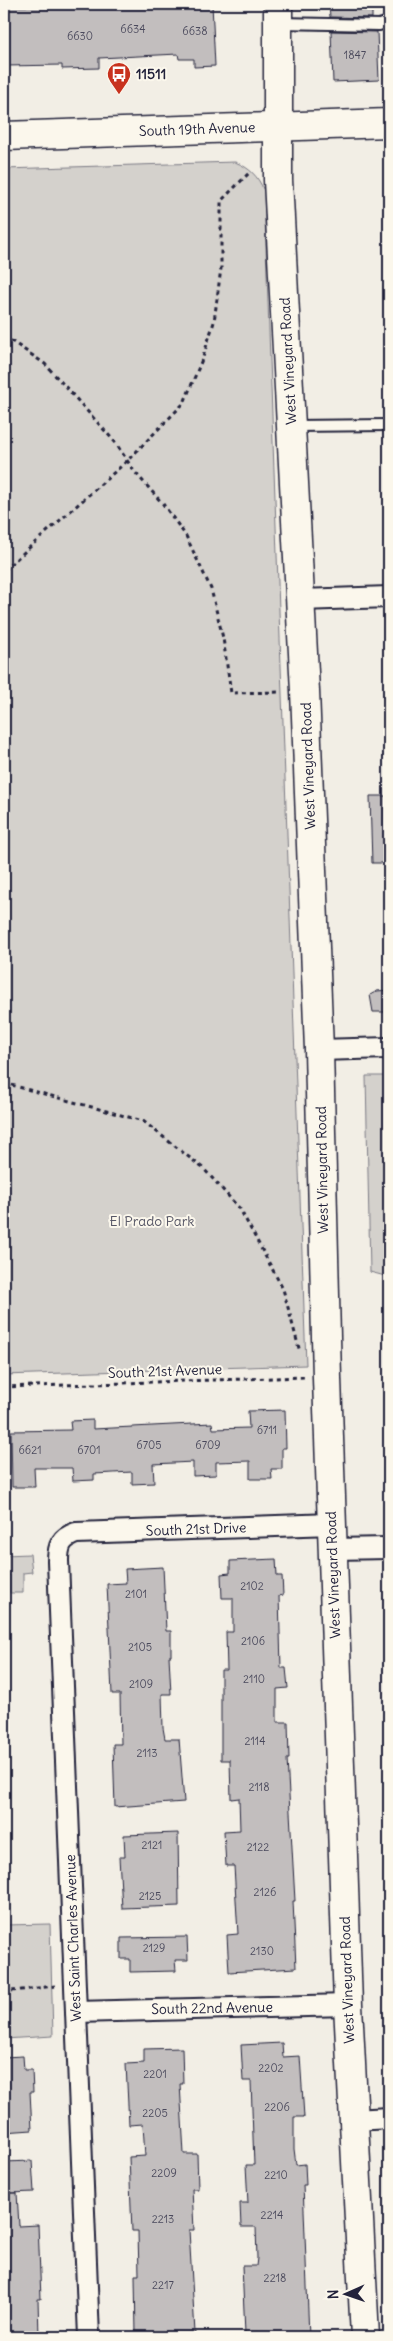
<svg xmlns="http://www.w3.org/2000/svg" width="393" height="2341" font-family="Delius,sans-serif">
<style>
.green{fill:#d4d1cc;stroke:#7b7a84}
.building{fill:#c2bebe;stroke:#22223b}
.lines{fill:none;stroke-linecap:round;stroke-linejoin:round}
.lane-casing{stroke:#22223b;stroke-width:14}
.street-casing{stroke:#22223b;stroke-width:24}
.secondary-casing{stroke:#22223b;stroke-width:31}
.primary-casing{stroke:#22223b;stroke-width:31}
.path{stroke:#22223b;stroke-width:3;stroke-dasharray:4 4;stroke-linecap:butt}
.lane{stroke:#fbf7ec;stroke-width:10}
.street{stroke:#fbf7ec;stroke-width:20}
.secondary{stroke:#fbf7ec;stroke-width:28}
.primary{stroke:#fbf7ec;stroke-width:28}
.labels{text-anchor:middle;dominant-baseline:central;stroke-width:4;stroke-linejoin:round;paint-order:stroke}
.number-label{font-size:11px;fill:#4a495c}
.poi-label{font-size:14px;font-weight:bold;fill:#22223b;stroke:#fbf7ec;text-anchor:start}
.street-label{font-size:14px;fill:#22223b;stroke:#fbf7ec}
.park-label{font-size:14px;fill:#575766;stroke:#fbf7ec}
</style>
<rect width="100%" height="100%" fill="#f2eee5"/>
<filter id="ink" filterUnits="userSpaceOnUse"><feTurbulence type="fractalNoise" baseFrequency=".02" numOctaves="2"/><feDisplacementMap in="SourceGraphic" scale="10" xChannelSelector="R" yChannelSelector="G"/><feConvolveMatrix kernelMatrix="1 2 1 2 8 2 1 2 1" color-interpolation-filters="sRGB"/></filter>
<g filter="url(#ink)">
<!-- green -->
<g class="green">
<path d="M235,162C250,168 258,176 264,191L306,1365L4,1375V169Z"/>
<polygon points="366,1076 389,1076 389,1277 370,1272"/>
<polygon points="30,1554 32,1572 23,1573 23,1593 10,1593 10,1575 4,1575 4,1555"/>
<polygon points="50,1924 53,2036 4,2039 4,1925"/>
</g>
<!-- building -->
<g class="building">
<polygon points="27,4 212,4 215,66 194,67 194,59 179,59 178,54 99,58 99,68 62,69 62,65 5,66 4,6 27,6"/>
<polygon points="329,4 372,4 372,18 330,17"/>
<polygon points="331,31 377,32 379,80 333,82"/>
<polygon points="370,796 389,796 389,863 372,863"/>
<polygon points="389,990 389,1012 373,1012 370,995 377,991"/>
<polygon points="285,1410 286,1448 282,1448 282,1469 271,1469 272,1479 250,1479 250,1461 216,1462 216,1475 193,1476 193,1462 153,1464 154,1483 132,1484 132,1472 94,1474 94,1480 73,1481 72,1468 34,1468 35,1487 12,1487 11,1431 71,1430 70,1421 93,1420 93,1429 212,1423 213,1429 249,1428 248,1411"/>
<polygon points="276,1559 277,1576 282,1576 283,1595 279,1596 281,1668 286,1668 288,1688 277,1689 277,1722 288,1722 289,1759 287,1759 295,1901 293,1901 296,1968 229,1972 227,1935 238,1934 234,1866 226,1866 224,1831 240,1830 239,1798 231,1799 230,1760 221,1760 221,1670 227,1670 226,1632 233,1632 233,1598 222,1598 221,1574 230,1573 230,1561"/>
<polygon points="163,1567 166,1631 171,1631 171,1656 169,1656 171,1694 162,1694 163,1728 165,1739 179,1739 184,1802 115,1807 113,1744 121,1744 120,1694 112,1694 107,1584 126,1583 125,1569"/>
<polygon points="178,1833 179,1906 122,1908 119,1857 125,1857 124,1835"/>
<polygon points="187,1937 188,1960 175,1960 176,1971 130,1972 130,1959 121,1959 121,1938"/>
<polygon points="282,2043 283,2057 300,2056 304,2117 294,2117 294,2149 296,2165 305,2164 306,2185 303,2185 309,2337 259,2337 259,2332 245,2333 242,2266 256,2266 257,2258 256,2227 241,2227 240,2203 248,2203 246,2165 254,2165 251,2081 243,2081 241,2045"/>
<polygon points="182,2048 183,2084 180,2084 184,2154 197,2154 198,2189 192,2189 194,2230 189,2230 195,2333 187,2334 187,2337 144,2337 144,2334 136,2335 135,2275 139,2275 138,2231 132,2231 129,2157 145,2156 143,2124 129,2125 126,2064 144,2063 144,2049"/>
<polygon points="23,2056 24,2070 32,2070 33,2092 30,2092 32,2130 4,2132 4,2057"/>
<polygon points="32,2161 34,2192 10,2193 17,2193 19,2226 38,2225 41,2299 38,2299 39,2337 4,2337 4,2162"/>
</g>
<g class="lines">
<!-- lane casing -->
<g class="lane-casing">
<g id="lane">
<polyline points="279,23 379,25 389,22"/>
<polyline points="293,426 389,425"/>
</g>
</g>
<!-- street casing -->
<g class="street-casing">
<g id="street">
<polyline points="301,600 389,597"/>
<polyline points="319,1050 389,1048"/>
<polyline points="333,1549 389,1548"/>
<polyline points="76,2012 348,2005"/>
<polyline points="354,2120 389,2118"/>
<path d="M89,2337L58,1561C58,1546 61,1538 76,1533L332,1524"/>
</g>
</g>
<!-- secondary casing -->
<g class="secondary-casing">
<polyline id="secondary" points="278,4 278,180 305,691 319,1050 327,1378 348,2005 365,2337"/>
</g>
<!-- primary casing -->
<g class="primary-casing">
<polyline id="primary" points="4,136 389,123"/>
</g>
<!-- path -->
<g class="path">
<polyline points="4,336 45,364 115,442 134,471 163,504 186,536 211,589 223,638 231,693 281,692"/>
<polyline points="4,570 127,461 184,403 203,357 214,322 221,268 221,201 250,172"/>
<polyline points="4,1083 143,1121 204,1169 240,1209 283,1289 300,1352"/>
<polyline points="4,1387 304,1377"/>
<polyline points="4,1992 55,1986"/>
</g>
<!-- lane -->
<use href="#lane" class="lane"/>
<!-- street -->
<use href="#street" class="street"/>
<!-- secondary -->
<use href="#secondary" class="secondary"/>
<!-- primary -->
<use href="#primary" class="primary"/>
</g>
</g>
<!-- icons -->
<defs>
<g id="bus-pin" transform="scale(1.25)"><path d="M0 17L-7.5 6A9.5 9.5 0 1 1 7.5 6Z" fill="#c8321e" stroke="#fbf7ec"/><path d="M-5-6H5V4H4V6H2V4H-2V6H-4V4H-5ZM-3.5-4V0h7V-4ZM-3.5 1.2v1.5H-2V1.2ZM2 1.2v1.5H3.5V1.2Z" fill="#fff"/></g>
</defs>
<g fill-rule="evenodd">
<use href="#bus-pin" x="119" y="74"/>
</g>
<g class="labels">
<!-- number labels -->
<g class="number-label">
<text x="133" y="29">6634</text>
<text x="195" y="31">6638</text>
<text x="80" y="36">6630</text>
<text x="355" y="55">1847</text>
<text x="267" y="1430">6711</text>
<text x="149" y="1445">6705</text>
<text x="208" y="1445">6709</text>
<text x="30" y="1450">6621</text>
<text x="89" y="1450">6701</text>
<text x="252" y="1586">2102</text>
<text x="136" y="1594">2101</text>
<text x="253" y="1641">2106</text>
<text x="140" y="1647">2105</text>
<text x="254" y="1679">2110</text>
<text x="141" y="1684">2109</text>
<text x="255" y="1741">2114</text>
<text x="147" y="1753">2113</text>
<text x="259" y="1787">2118</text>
<text x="152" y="1845">2121</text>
<text x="258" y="1847">2122</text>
<text x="265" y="1892">2126</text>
<text x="150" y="1896">2125</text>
<text x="154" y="1948">2129</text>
<text x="262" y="1951">2130</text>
<text x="271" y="2068">2202</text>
<text x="155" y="2074">2201</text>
<text x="277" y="2107">2206</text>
<text x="155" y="2113">2205</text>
<text x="164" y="2173">2209</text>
<text x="276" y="2175">2210</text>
<text x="272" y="2215">2214</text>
<text x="163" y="2219">2213</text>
<text x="275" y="2278">2218</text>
<text x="163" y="2285">2217</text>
</g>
<!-- poi labels -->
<g class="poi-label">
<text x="136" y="74">11511</text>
</g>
<!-- street labels -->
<g class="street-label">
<text transform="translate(197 129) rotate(-2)">South 19th Avenue</text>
<text transform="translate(288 361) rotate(-93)">West Vineyard Road</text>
<text transform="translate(308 766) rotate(-92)">West Vineyard Road</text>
<text transform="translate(322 1170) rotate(-91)">West Vineyard Road</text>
<text transform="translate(165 1371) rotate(-2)">South 21st Avenue</text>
<text transform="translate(196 1529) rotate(-2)">South 21st Drive</text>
<text transform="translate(333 1575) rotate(-92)">West Vineyard Road</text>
<text transform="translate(73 1938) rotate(-92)">West Saint Charles Avenue</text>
<text transform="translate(347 1980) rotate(-92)">West Vineyard Road</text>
<text transform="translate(212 2008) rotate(-1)">South 22nd Avenue</text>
</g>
<!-- park labels -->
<g class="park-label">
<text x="152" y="1221">El Prado Park</text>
</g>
</g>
<!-- margin -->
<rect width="393" height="2341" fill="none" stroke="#fbf7ec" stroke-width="20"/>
<rect x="10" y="10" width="373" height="2321" fill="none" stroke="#22223b" stroke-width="2" filter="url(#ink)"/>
<!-- north arrow -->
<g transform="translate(346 2294) rotate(268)" stroke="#fbf7ec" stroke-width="4" paint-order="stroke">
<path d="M0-4L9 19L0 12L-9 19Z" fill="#22223b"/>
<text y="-8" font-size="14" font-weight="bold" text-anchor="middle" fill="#22223b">N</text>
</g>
</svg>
